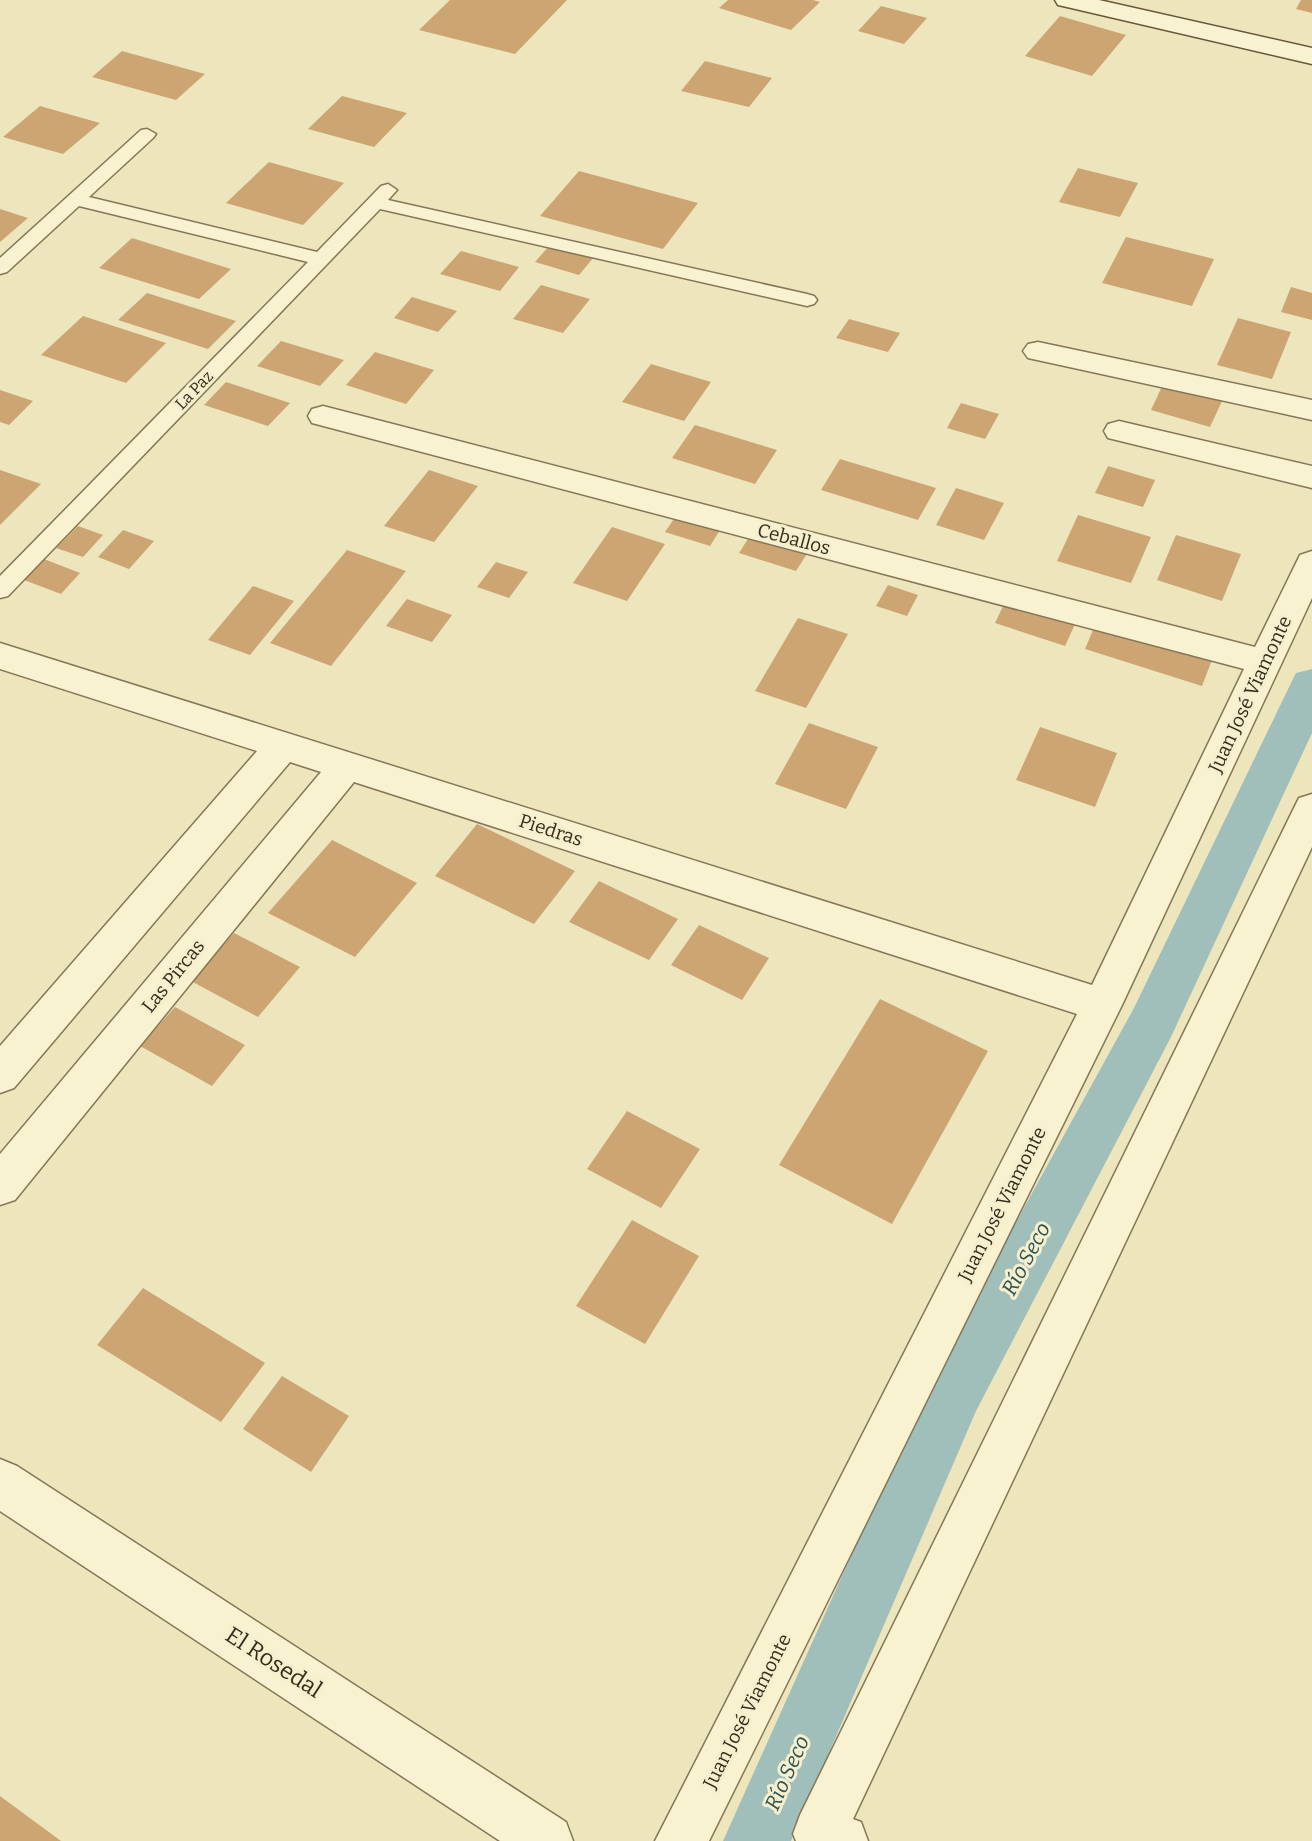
<svg xmlns="http://www.w3.org/2000/svg" width="1312" height="1841" font-family="Bitter,serif">
<style>
.lines{fill:none;stroke-linecap:round;stroke-linejoin:round}
.canal{fill:#a1bfba;fill-rule:evenodd}
.building{fill:#cca573}
.lane-casing{stroke:#857657;stroke-width:3}
.street-casing{stroke:#857657;stroke-width:3}
.secondary-casing{stroke:#67573a;stroke-width:3}
.lane{fill:#f8f2d0;fill-rule:evenodd}
.street{fill:#f8f2d0;fill-rule:evenodd}
.secondary{fill:#f8f2d0;fill-rule:evenodd}
.labels{text-anchor:middle;dominant-baseline:central;stroke-width:6;stroke-linejoin:round;paint-order:stroke}
.far-street-label{font-size:16px;fill:#342b1b;stroke:#f5efcd}
.street-label{font-size:19px;fill:#342b1b;stroke:#f5efcd}
.water-label{font-size:21px;font-style:italic;fill:#2a5154;stroke:#f5efcd}
.near-street-label{font-size:23px;fill:#342b1b;stroke:#f5efcd}
</style>
<rect width="100%" height="100%" fill="#ede6bd"/>
<g class="lines">
<!-- canal -->
<polygon class="canal" points="1312,669 1312,733 1171,1037 976,1411 791,1841 723,1841 934,1371 1134,1008 1290,685 1296,673"/>
</g>
<!-- building -->
<g class="building">
<polygon points="450,0 567,0 515,54 419,30"/>
<polygon points="728,0 813,0 820,2 791,30 719,8"/>
<polygon points="1301,0 1312,0 1312,13 1296,9"/>
<polygon points="881,6 927,18 904,44 858,31"/>
<polygon points="1060,16 1126,35 1092,76 1025,56"/>
<polygon points="122,51 205,74 176,100 92,77"/>
<polygon points="705,61 772,78 749,107 681,91"/>
<polygon points="342,96 407,113 374,147 308,129"/>
<polygon points="40,106 100,123 63,154 3,137"/>
<polygon points="269,162 344,183 303,225 226,203"/>
<polygon points="1078,168 1138,183 1120,217 1059,202"/>
<polygon points="579,171 698,203 663,249 540,216"/>
<polygon points="0,209 28,218 0,242"/>
<polygon points="1126,237 1214,259 1192,306 1102,283"/>
<polygon points="132,238 231,269 199,299 99,268"/>
<polygon points="550,245 594,257 579,275 535,262"/>
<polygon points="461,251 519,267 500,291 440,274"/>
<polygon points="541,285 590,299 563,333 513,319"/>
<polygon points="1291,287 1312,293 1312,320 1281,312"/>
<polygon points="147,293 236,321 208,349 118,320"/>
<polygon points="412,297 457,311 438,332 394,318"/>
<polygon points="83,316 166,343 126,383 41,355"/>
<polygon points="1238,318 1291,332 1272,379 1217,365"/>
<polygon points="849,319 900,333 888,352 836,338"/>
<polygon points="281,341 344,360 320,386 257,366"/>
<polygon points="375,352 434,370 406,404 346,385"/>
<polygon points="651,364 711,382 684,421 622,402"/>
<polygon points="1165,380 1224,397 1210,427 1151,410"/>
<polygon points="226,382 290,403 268,426 204,405"/>
<polygon points="0,390 33,401 9,425 0,422"/>
<polygon points="961,403 999,414 985,439 947,428"/>
<polygon points="695,425 777,450 755,484 672,458"/>
<polygon points="840,459 936,488 918,520 821,490"/>
<polygon points="1108,466 1155,480 1143,507 1095,493"/>
<polygon points="0,470 41,484 0,525"/>
<polygon points="429,470 478,486 434,542 384,526"/>
<polygon points="956,488 1004,503 984,540 936,525"/>
<polygon points="678,513 722,527 710,546 665,532"/>
<polygon points="1078,515 1151,537 1131,583 1057,561"/>
<polygon points="78,526 103,535 83,557 56,548"/>
<polygon points="612,527 665,544 627,601 573,583"/>
<polygon points="123,530 154,541 129,569 98,557"/>
<polygon points="753,531 810,549 796,571 739,553"/>
<polygon points="1176,535 1241,554 1222,601 1157,580"/>
<polygon points="347,550 406,571 331,666 270,643"/>
<polygon points="44,559 80,573 61,594 24,580"/>
<polygon points="496,562 528,572 509,598 477,587"/>
<polygon points="888,585 918,595 907,616 876,606"/>
<polygon points="253,586 294,601 250,655 208,640"/>
<polygon points="407,599 452,615 432,642 386,626"/>
<polygon points="1006,600 1076,622 1065,646 995,623"/>
<polygon points="798,618 848,634 806,708 755,691"/>
<polygon points="1096,623 1212,660 1202,686 1085,649"/>
<polygon points="809,723 878,747 846,809 775,784"/>
<polygon points="1040,727 1117,753 1095,807 1016,780"/>
<polygon points="477,824 575,871 534,924 435,876"/>
<polygon points="332,840 417,883 355,957 268,913"/>
<polygon points="599,881 678,919 649,960 569,922"/>
<polygon points="699,925 769,958 742,1000 671,965"/>
<polygon points="234,933 300,967 258,1017 191,981"/>
<polygon points="880,999 988,1051 892,1224 779,1165"/>
<polygon points="175,1007 245,1045 212,1086 140,1046"/>
<polygon points="627,1111 700,1149 661,1208 587,1169"/>
<polygon points="632,1220 699,1256 645,1344 576,1306"/>
<polygon points="143,1288 265,1363 221,1422 97,1345"/>
<polygon points="282,1376 349,1416 311,1472 243,1429"/>
<polygon points="0,1796 61,1841 0,1841"/>
</g>
<g class="lines">
<!-- lane casing -->
<g class="lane-casing">
<polygon id="lane" points="147,129 156,134 153,138 89,197 317,252 381,186 388,184 397,190 388,200 807,294 814,296 817,300 814,304 807,306 380,209 8,596 0,598 0,576 308,262 79,206 7,272 0,274 0,258 141,130"/>
</g>
<!-- street casing -->
<g class="street-casing">
<g id="street">
<polygon points="1038,342 1312,400 1312,420 1028,358 1023,351 1028,344"/>
<polygon points="323,406 1255,647 1300,555 1312,551 1312,598 1122,1005 709,1841 655,1841 1077,1014 354,782 15,1200 0,1205 0,1154 321,772 290,762 14,1088 0,1093 0,1046 257,751 0,669 0,643 1092,985 1244,669 312,423 308,416 312,409"/>
<polygon points="1119,421 1312,466 1312,488 1108,438 1104,431 1108,424"/>
<polygon points="1312,794 1312,847 853,1819 861,1822 868,1841 796,1841 793,1834 800,1815 1294,808 1299,798"/>
<polygon points="0,1459 17,1466 566,1822 573,1841 500,1841 0,1511"/>
</g>
</g>
<!-- secondary casing -->
<g class="secondary-casing">
<polygon id="secondary" points="1055,0 1099,0 1312,48 1312,64 1067,7 1058,5"/>
</g>
<!-- lane -->
<use href="#lane" class="lane"/>
<!-- street -->
<use href="#street" class="street"/>
<!-- secondary -->
<use href="#secondary" class="secondary"/>
</g>
<g class="labels">
<!-- far-street labels -->
<g class="far-street-label">
<text transform="translate(194 390) rotate(-46)">La Paz</text>
</g>
<!-- street labels -->
<g class="street-label">
<text transform="translate(794 539) rotate(15)">Ceballos</text>
<text transform="translate(1250 694) rotate(-65)">Juan José Viamonte</text>
<text transform="translate(551 830) rotate(18)">Piedras</text>
<text transform="translate(173 976) rotate(-51)">Las Pircas</text>
<text transform="translate(1002 1204) rotate(-63)">Juan José Viamonte</text>
<text transform="translate(747 1711) rotate(-63)">Juan José Viamonte</text>
</g>
<!-- water labels -->
<g class="water-label">
<text transform="translate(1026 1259) rotate(-62)">Río Seco</text>
<text transform="translate(787 1773) rotate(-66)">Río Seco</text>
</g>
<!-- near-street labels -->
<g class="near-street-label">
<text transform="translate(274 1662) rotate(33)">El Rosedal</text>
</g>
</g>
</svg>
